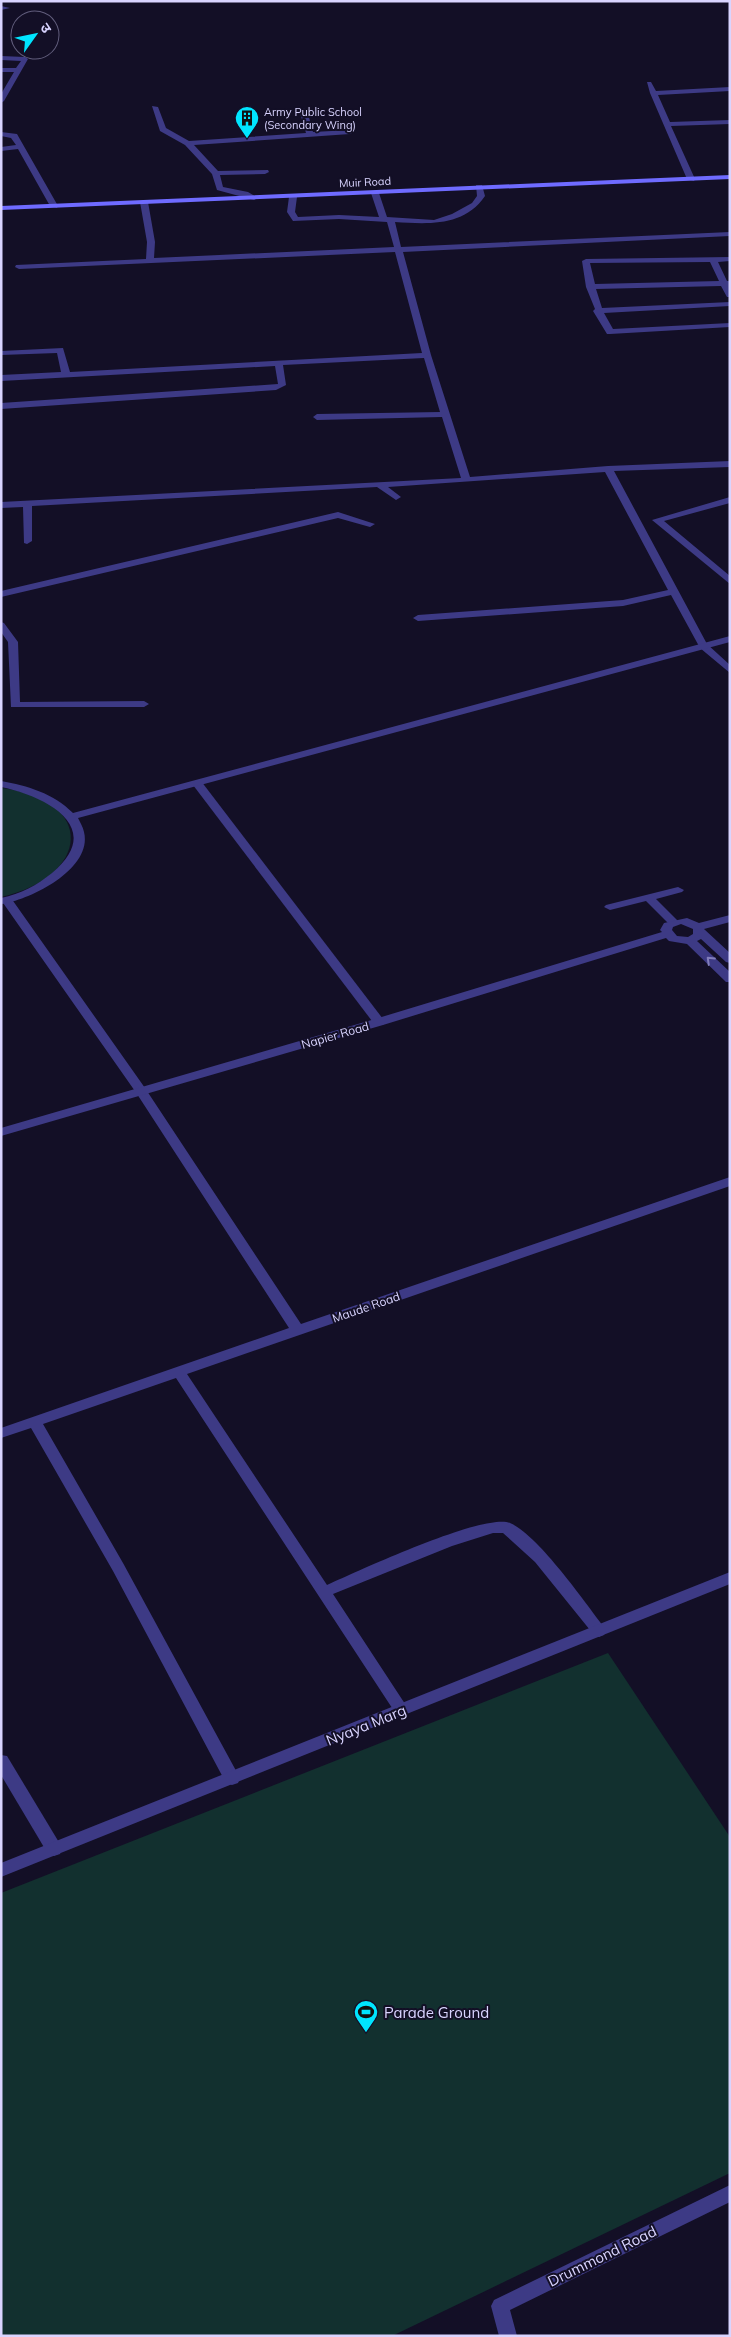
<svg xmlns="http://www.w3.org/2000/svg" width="731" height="2337" font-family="Mulish,'Noto Sans Devanagari',sans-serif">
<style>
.green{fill:#12302f}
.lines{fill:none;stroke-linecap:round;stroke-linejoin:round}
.minor{fill:#3d3a85;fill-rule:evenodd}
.tertiary{fill:#3d3a85;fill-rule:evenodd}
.secondary{fill:#6f6bff;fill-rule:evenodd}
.oneway{stroke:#837fbc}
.labels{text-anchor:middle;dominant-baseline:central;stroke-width:4;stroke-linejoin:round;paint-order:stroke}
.far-poi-label{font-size:11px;fill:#d9d4ff;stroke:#130f26;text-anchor:start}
.far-street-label{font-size:11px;fill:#d9d4ff;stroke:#130f26}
.street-label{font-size:12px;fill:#d9d4ff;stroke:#130f26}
.near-street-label{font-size:15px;fill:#d9d4ff;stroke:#130f26}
.near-poi-label{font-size:15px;fill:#d9d4ff;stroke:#130f26;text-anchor:start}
</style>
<rect width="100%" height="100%" fill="#130f26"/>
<!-- green -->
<g class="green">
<path d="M1,788C98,800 90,877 1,897Z"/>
<polygon points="608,1653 730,1837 730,2173 392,2336 1,2336 1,1893"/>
</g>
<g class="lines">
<!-- minor -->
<g class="minor">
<polygon points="1,6 10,8 1,10"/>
<polygon points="1,56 25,57 28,59 4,101 1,103 1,94 14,72 1,72 1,68 16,68 21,61 1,60"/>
<polygon points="647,82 651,82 656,91 730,87 730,91 658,95 670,122 730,120 730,124 671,126 695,179 694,181 687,179 650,93"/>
<polygon points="152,106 158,107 166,128 189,141 306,133 299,110 303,108 307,110 313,132 350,130 354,132 350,134 194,145 218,171 268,170 269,172 265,174 220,175 223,187 248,192 258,198 254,200 217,190 212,174 185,145 160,131"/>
<polygon points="1,132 17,134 58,206 57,208 50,206 18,149 1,151 1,147 16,145 11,138 1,136"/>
<path d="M476,185H482L485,196C464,227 428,224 395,222L401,247L730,232V236L403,252L431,355L470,477L608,466L730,461V467L614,471L707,644L730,665V673L700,648L671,595L623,606L418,621L413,618L418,615L623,600L668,590L605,472L388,487L401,497L396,500L377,487L32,506V541L27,544L24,543L23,507L1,508V502L461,478L442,417L317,420L313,417L317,414L440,412L424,358L283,365L286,385L276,390L1,409V403L278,384L275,366L1,381V375L61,372L57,353L1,355V351L63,348L70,372L422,353L395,252L19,269L15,267L16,265L146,259L147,242L140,202L144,200L148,202L155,242L154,258L394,247L387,222L339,219L293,221L287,212L289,197L293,195L297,197L295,212L298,217L339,215L379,217L371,193L375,191L379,193L387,217L434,220L452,214L472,203L477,196Z"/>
<path d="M730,257V261L718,262L727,281H730V297H727L721,286L596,289L602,308L730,302V306L604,313L613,329L730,323V327L610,334H607L593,311L595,309L586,287L582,261L586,259ZM710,262L719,281L595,284L590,263Z"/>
<polygon points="730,497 730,503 664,521 730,576 730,584 652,520"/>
<polygon points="338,512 375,524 370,527 338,518 1,597 1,591"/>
<polygon points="1,622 4,623 18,642 20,702 144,701 149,704 144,707 11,707 8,642 1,632"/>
<polygon points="197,780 201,781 383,1019 385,1022 383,1025 375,1025 193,785 192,783"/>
<polygon points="678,887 684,890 682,892 656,899 679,922 677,924 669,924 646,901 610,910 604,907 606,905"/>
<path d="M7,897L11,898L145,1088L301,1324L730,1177V1186L187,1374L327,1585C356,1572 485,1512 510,1523C538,1535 584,1601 604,1627L606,1631L604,1635L599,1637L594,1635L535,1562L503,1533H493L452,1546L333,1594L409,1710L406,1714L401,1716L396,1714L176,1378L43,1424L123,1563L240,1778L238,1783L232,1785L226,1783L113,1571L31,1428L1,1438V1428L289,1328L137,1094L1,900Z"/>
<polygon points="1,1755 7,1756 60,1844 62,1849 60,1854 54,1856 48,1854 1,1775"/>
<polygon points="730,2185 730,2202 510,2310 517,2336 499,2336 491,2306 494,2300"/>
</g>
<!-- tertiary -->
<g class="tertiary">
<path d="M730,636V642L78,818C80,822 83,827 84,832C93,869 30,900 1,904V898C21,894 37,885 52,873C107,827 45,796 1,787V781C28,786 53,793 73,813Z"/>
<path d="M730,915V922L704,929L730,953V963L726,962L701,939L697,941L730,972V982H726L687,944L669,941L666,938L383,1025L1,1136V1128L375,1019L662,932L660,930L664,923L687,918L699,923ZM681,924L693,929V934L688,937L677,936L672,930L673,927Z"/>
<polygon points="730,1572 730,1584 1,1877 1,1863"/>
</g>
<!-- secondary -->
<polygon class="secondary" points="730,175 730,179 1,210 1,206"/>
</g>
<!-- one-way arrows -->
<defs><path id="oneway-chevron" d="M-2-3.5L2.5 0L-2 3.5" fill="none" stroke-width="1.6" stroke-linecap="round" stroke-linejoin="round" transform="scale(1.25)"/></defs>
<use class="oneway" href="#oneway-chevron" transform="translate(710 960) rotate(-136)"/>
<!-- icons -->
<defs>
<g id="building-pin" transform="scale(1.25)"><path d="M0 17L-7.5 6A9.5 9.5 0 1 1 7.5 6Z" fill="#00e5ff" stroke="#130f26"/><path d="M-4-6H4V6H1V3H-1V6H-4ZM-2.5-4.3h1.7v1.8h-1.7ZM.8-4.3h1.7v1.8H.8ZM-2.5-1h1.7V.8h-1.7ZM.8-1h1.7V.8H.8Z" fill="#111"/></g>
<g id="stadium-pin" transform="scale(1.25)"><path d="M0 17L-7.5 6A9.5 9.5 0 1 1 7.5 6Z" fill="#00e5ff" stroke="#130f26"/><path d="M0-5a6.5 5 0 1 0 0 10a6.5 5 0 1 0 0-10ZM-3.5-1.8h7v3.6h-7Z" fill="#111"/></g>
</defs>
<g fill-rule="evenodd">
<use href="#building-pin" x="247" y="118"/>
<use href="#stadium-pin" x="366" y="2012"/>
</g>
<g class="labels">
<!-- far-poi labels -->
<g class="far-poi-label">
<text x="264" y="112">Army Public School<tspan x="264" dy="13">(Secondary Wing)</tspan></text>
</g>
<!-- far-street labels -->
<g class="far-street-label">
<text transform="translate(365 182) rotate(-3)">Muir Road</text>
</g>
<!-- street labels -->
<g class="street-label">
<text transform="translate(335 1035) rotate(-16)">Napier Road</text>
<text transform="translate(366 1307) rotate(-19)">Maude Road</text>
</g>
<!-- near-street labels -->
<g class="near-street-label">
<text transform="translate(366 1725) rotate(-22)">Nyaya Marg</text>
<text transform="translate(602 2256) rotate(-26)">Drummond Road</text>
</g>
<!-- near-poi labels -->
<g class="near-poi-label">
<text x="384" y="2012">Parade Ground</text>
</g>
</g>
<!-- border -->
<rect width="731" height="2337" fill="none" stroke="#d9d4ff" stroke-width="5"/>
<!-- north arrow -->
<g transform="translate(35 35) rotate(57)"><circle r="24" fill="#130f26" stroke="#625e7d"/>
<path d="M0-4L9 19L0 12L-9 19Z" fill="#00e5ff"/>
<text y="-8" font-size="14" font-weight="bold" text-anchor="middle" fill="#d9d4ff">उ</text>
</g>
</svg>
